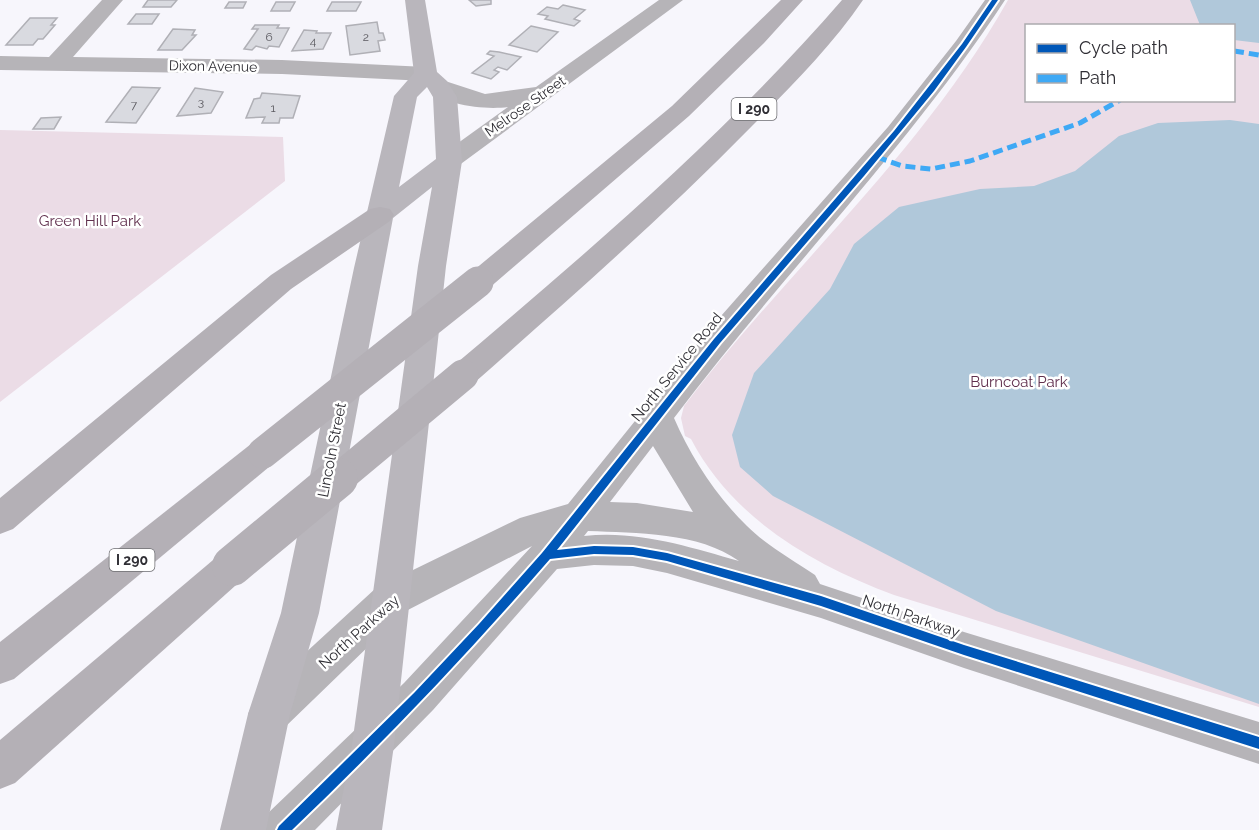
<svg xmlns="http://www.w3.org/2000/svg" width="1259" height="830" font-family="Raleway,sans-serif">
<style>
.green{fill:#ebdce6;fill-rule:evenodd}
.water{fill:#b0c8da}
.building{fill:#d9dae0;stroke:#b0b0b6;stroke-width:1.5}
.lines{fill:none;stroke-linecap:round;stroke-linejoin:round}
.minor{fill:#b6b4b8;fill-rule:evenodd}
.major{fill:#b9b6bc;fill-rule:evenodd}
.highway{fill:#b4b0b6;fill-rule:evenodd}
.highway-bridge-far1{stroke:#b4b0b6;stroke-width:31}
.highway-bridge{stroke:#b4b0b6;stroke-width:40}
.quiet{stroke:#3fa9f5;stroke-width:5;stroke-dasharray:10 5;stroke-linecap:butt}
.cycleway-casing{stroke:#fff;stroke-width:4}
.cycleway{fill:#0057b8;fill-rule:evenodd}
.labels{text-anchor:middle;dominant-baseline:central;stroke-width:5;stroke-linejoin:round;paint-order:stroke}
.number-label{font-size:12px;fill:#5a595f}
.far-street-label{font-size:14px;fill:#2f2e34;stroke:#fff}
.shield{fill:#fff;stroke:#6d6d71;stroke-width:1.5}
.shield-label{font-size:14px;font-weight:bold;fill:#2f2e34}
.park-label{font-size:15px;fill:#61304e;stroke:#fff}
.street-label{font-size:15px;fill:#2f2e34;stroke:#fff}
</style>
<rect width="100%" height="100%" fill="#f7f6fc"/>
<!-- green -->
<g class="green">
<path d="M1008,0H1259V707L894,595C812,564 733,519 691,439L685,436L681,418L684,406C789,268 923,152 1008,0ZM1026,26H1234V100H1026Z"/>
<polygon points="0,130 283,137 285,181 0,402"/>
</g>
<!-- water -->
<g class="water">
<polygon points="1190,0 1259,0 1259,43 1234,40 1234,26 1200,25"/>
<polygon points="1230,120 1259,124 1259,704 996,611 773,496 740,467 732,435 754,373 830,289 854,244 899,207 980,189 1034,186 1075,171 1119,136 1158,123"/>
</g>
<!-- building -->
<g class="building">
<polygon points="148,0 177,0 171,7 143,7"/>
<polygon points="469,0 491,0 491,4 476,6"/>
<polygon points="229,2 246,2 243,8 225,8"/>
<polygon points="276,2 295,2 290,11 271,11"/>
<polygon points="332,2 361,2 356,11 327,11"/>
<polygon points="563,5 585,10 574,19 580,21 574,26 545,19 548,16 538,14 547,7 558,9"/>
<polygon points="136,14 159,14 152,24 128,24"/>
<polygon points="30,18 57,18 51,25 55,25 43,39 38,39 33,45 6,45"/>
<polygon points="377,22 379,33 383,33 385,40 378,41 380,51 350,55 346,26"/>
<polygon points="255,25 279,25 277,28 289,28 279,47 269,46 267,49 256,46 252,50 244,49 258,29 252,29"/>
<polygon points="531,26 558,32 537,52 509,45"/>
<polygon points="173,29 195,30 192,35 196,35 182,50 158,50"/>
<polygon points="304,30 317,31 316,33 331,33 323,49 292,51"/>
<polygon points="490,51 499,52 521,57 507,70 498,67 494,70 499,72 491,79 472,73 494,56 487,54"/>
<polygon points="132,87 160,88 136,123 106,122"/>
<polygon points="195,88 223,92 211,113 177,116"/>
<polygon points="262,93 300,96 293,118 280,118 279,123 262,123 265,117 246,118 254,99 260,98"/>
<polygon points="61,117 54,129 33,129 41,118"/>
</g>
<g class="lines">
<!-- minor -->
<g class="minor">
<polygon points="102,0 123,0 73,57 282,60 426,67 434,69 437,74 434,79 426,81 282,74 0,70 0,56 49,57"/>
<path d="M659,0H683L458,166L449,169L440,166L436,161L440,156L508,107C486,110 441,106 427,86L431,81L439,79L485,94L536,87Z"/>
<path d="M985,0H1005C907,149 781,276 674,418C691,457 716,496 747,526C766,545 793,560 815,575L820,584L964,632L1259,722V764L964,668L821,618L667,573L633,566L594,565L557,569L433,710L315,830H260L267,814L404,683L532,546L404,612L284,728L269,734L254,728L248,714L254,700L376,588L520,518L568,504L706,333L888,127L956,41ZM653,446L693,512L637,503L610,502ZM588,531C636,533 699,532 739,561C689,547 638,530 584,536Z"/>
</g>
<!-- major -->
<path class="major" d="M405,0H425L437,72L447,81L457,97L462,161L446,266L394,745L382,830H336L352,745L418,266L432,187L393,218L319,613L290,714L266,830H220L248,714L281,613L354,268L394,96L414,73ZM427,87L433,97L436,159L399,187L417,97Z"/>
<!-- highway -->
<g class="highway">
<polygon points="781,0 803,0 764,43 689,116 488,289 478,292 468,289 463,282 468,275 672,106"/>
<path d="M842,0H863C832,46 790,87 752,126C664,216 569,299 474,383L463,386L452,383L447,375L452,367C589,251 724,136 842,0Z"/>
<polygon points="380,207 390,209 394,215 390,221 291,289 13,529 0,534 0,498 271,275 370,209"/>
<polygon points="263,440 275,444 280,453 275,462 14,679 0,684 0,642 251,444"/>
<polygon points="232,550 245,555 251,566 245,577 15,783 0,789 0,740 219,555"/>
</g>
<!-- highway-bridge-far1 -->
<g class="highway-bridge-far1">
<polyline points="263,453 478,282"/>
<polyline points="337,480 463,375"/>
</g>
<!-- highway-bridge -->
<polyline class="highway-bridge" points="232,566 338,478"/>
<!-- quiet -->
<g class="quiet">
<polyline points="1234,51 1259,55"/>
<polyline points="877,157 902,166 931,169 970,161 1080,123 1120,100"/>
</g>
<!-- cycleway casing -->
<g class="cycleway-casing">
<path id="cycleway" d="M992,0H998L966,47L934,91L864,176L720,343L557,550L594,546L633,547L667,553L821,596L964,645L1259,737V749L964,655L821,606L667,561L633,555L594,554L550,559C468,654 382,744 292,830H277L279,826L414,693L479,624L542,553L714,339L894,131L962,44Z"/>
</g>
<!-- cycleway -->
<use href="#cycleway" class="cycleway"/>
</g>
<g class="labels">
<!-- number labels -->
<g class="number-label">
<text x="269" y="37">6</text>
<text x="366" y="37">2</text>
<text x="313" y="41">4</text>
<text x="201" y="102">3</text>
<text x="134" y="105">7</text>
<text x="273" y="108">1</text>
</g>
<!-- far-street labels -->
<g class="far-street-label">
<text transform="translate(213 66) rotate(1)">Dixon Avenue</text>
<text transform="translate(525 106) rotate(-35)">Melrose Street</text>
</g>
<!-- shield labels -->
<g class="shield">
<rect x="731.5" y="98" width="45" height="22" rx="4.5"/>
<rect x="109.5" y="549" width="45" height="22" rx="4.5"/>
</g>
<g class="shield-label">
<text x="754" y="109">I 290</text>
<text x="132" y="560">I 290</text>
</g>
<!-- park labels -->
<g class="park-label">
<text x="90" y="221">Green Hill Park</text>
<text x="1019" y="382">Burncoat Park</text>
</g>
<!-- street labels -->
<g class="street-label">
<text transform="translate(677 367) rotate(-51)">North Service Road</text>
<text transform="translate(332 450) rotate(-79)">Lincoln Street</text>
<text transform="translate(911 616) rotate(19)">North Parkway</text>
<text transform="translate(359 632) rotate(-42)">North Parkway</text>
</g>
</g>
<!-- legend -->
<rect x="1025" y="24" width="210" height="78" fill="#ffffff" stroke="#acabae" stroke-width="1.5"/>
<rect x="1037" y="44" width="30" height="9" fill="#0057b8" stroke="#acabae" stroke-width="1.5"/>
<text x="1079" y="54" font-size="18" fill="#2f2e34">Cycle path</text>
<rect x="1037" y="74" width="30" height="9" fill="#3fa9f5" stroke="#acabae" stroke-width="1.5"/>
<text x="1079" y="84" font-size="18" fill="#2f2e34">Path</text>
</svg>
